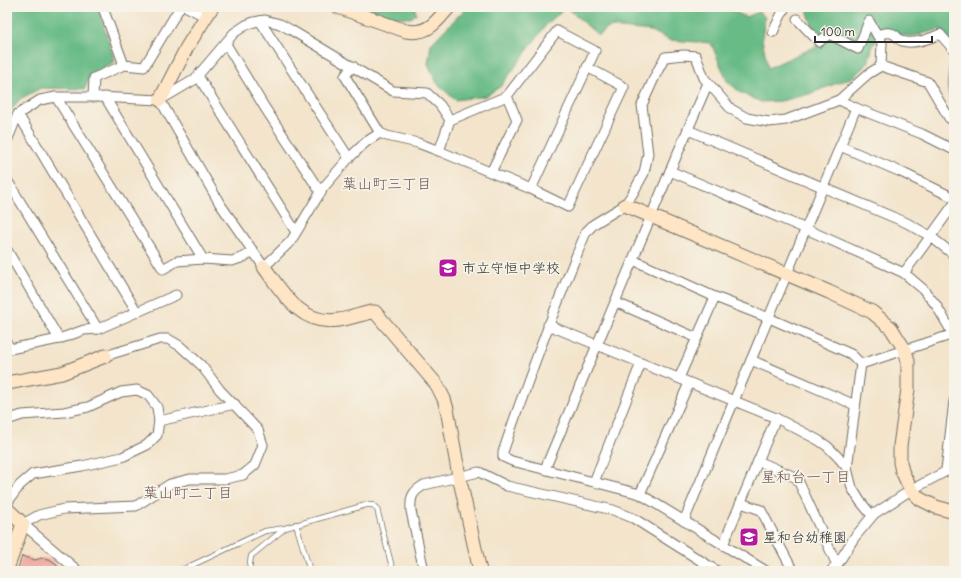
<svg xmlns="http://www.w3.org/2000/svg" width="961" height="578" font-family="Delius,'Klee One',sans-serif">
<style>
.forest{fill:#69bb86;stroke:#4a7358}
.building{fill:#efaea4}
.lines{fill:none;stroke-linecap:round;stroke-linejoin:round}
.lane-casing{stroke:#716c63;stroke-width:6}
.street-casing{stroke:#716c63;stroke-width:11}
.secondary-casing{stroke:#716c63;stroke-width:15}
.lane{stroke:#fff;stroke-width:4.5}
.street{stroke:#fff;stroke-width:9}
.secondary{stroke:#fde5c5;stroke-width:13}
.labels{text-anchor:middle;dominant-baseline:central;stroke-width:3.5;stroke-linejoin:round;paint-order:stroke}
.poi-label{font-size:14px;fill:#2b2b2b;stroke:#f7f3e8;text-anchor:start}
.neighbourhood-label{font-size:15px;fill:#705955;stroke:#f7f3e8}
</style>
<rect width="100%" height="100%" fill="#f7f3e8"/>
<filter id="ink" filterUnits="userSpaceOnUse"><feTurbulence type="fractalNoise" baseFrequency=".025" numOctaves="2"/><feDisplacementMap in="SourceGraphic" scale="8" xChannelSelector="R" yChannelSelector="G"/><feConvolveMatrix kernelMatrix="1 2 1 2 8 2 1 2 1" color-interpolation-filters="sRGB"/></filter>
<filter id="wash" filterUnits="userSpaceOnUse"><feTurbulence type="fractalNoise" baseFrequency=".012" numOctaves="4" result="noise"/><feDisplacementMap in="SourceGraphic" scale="16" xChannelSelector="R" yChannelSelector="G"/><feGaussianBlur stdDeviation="0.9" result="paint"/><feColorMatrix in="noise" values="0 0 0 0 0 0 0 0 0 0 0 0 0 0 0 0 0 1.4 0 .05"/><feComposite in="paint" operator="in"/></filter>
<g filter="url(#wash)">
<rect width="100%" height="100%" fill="#f3e4cb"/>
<!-- forest -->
<g class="forest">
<polygon points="7,7 100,7 98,9 115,61 90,76 85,89 41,88 20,99 7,115"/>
<polygon points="366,7 415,7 416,14 411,18 391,17"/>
<path d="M467,7H724L746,17L759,12L765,17L762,39L768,68L819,45L806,7H954V102C942,92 951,69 950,56C949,46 946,38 941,29L913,36L882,34L873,45L868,63L853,77L809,94L781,101L761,102L741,93L727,81L711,43L669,40L652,31L610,27L598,35L566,7L546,25L501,86L486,96L455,100L437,83L428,64L431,44Z"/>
</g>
<g id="blocks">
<!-- building -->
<polygon class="building" points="22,556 35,560 42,558 49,559 55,563 61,571 17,571"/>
</g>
</g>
<g filter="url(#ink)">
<use href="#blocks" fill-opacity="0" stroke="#716c63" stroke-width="1"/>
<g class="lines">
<!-- lane casing -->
<g class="lane-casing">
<g id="lane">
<polyline points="296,524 310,571"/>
<polyline points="177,571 186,568 265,531 285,528 366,505 373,505 377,509 393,571"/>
<polyline points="249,571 251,556 284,529"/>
</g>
</g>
<!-- street casing -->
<g class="street-casing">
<g id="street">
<polyline points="105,7 103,8 124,65 144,67 180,7"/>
<polyline points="187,7 206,17"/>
<polyline points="797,19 819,42 829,34 858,49 869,21 882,43 881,66"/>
<polyline points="260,21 349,158"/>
<polyline points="773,32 785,7"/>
<path d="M877,35C883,33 890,31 895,35C898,37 899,40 902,41C914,45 929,39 940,34L953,49"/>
<polyline points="226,44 265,108 321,193"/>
<polyline points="353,66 345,76 380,133 387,136 418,143 439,151 531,189 568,207 624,87 587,67"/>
<polyline points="198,76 296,232"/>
<polyline points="56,97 163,269 177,261 203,259 232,261 244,257 253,251"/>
<polyline points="93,97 94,78 124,65"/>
<polyline points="105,97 203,259"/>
<polyline points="160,100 220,204 264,267 291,241 323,188 349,158 366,142 380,133"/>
<polyline points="839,100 856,108 922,134 954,150"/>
<polyline points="688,130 907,223 930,236 954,255"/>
<polyline points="7,141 18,114 40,100 56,97 97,97 160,100 194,80 234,33 246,25 254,22 265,20 280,24 291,30 393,91 427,93 440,105 450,120"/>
<polyline points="840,146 901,172 954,198"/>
<polyline points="439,151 450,120 507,96 557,31 595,51 531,189"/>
<polyline points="670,171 806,229 904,273 923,289 936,305 953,334 954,340"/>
<polyline points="491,172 517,120 507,96"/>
<polyline points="7,180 98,329"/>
<polyline points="7,250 59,339"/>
<polyline points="633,260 715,297 769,318 851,354 861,364"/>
<polyline points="904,273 954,204"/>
<polyline points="615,302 697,338"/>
<polyline points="137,312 176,295"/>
<polyline points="548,325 776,418 818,440 827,446 838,457 847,468 852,488 860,501 869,512 874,514"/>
<polyline points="7,343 10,349 59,339 84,330 98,329 137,312 18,114"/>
<polyline points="751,360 855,405"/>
<polyline points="861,364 954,334"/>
<polyline points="679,378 715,297"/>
<polyline points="7,420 22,415 64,412 88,407 121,392 137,390 148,395 157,407 159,421 157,435 147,445 122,457 82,466 33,474 20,485 7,503"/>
<polyline points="159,421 235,404"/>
<polyline points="758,461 797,478 837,565"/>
<polyline points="847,468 861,364"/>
<polyline points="545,469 670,171 708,83"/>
<polyline points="946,470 954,401"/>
<polyline points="594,482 641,363"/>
<polyline points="640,494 689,383"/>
<polyline points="741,503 761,510 793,571"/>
<polyline points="684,521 856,108"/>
<polyline points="723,545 776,418"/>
<polyline points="78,571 23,524 39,515 64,509 136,506 170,484 190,479 225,479 243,475 255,465 263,445 258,430 220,390 201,365 180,346 168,339 160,339 105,356"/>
<path d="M424,571L411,511C410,497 412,492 424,485L479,472L507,486L613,510L633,518L717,571"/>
<path d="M766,571L640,494L512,461L503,457V452C528,378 556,305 586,232L594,224L625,205L633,193L644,173L648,154L642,105L656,74L665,57L684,55L696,56L704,78L731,109L747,118L769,122L786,120L839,100L868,74L881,66L928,82L949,118L954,121"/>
<polyline points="831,571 837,565 854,538 874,514 911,490 954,467"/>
</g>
</g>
<!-- secondary casing -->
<g class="secondary-casing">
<g id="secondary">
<path d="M338,7L406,31C428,35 436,22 449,7"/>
<polyline points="160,100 187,47 212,7"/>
<polyline points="625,205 829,292 872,312 891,328 905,350 908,361 908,389 900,446 900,462 902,471 911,490 920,499 936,507 954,512"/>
<path d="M264,267C282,292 301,326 338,320C349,319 361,314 372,312H375L437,385L444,399L447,409L459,476L480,571"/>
<polyline points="7,383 62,373 105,356"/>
<polyline points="7,509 23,524 7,569"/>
</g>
</g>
<!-- lane -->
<use href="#lane" class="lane"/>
<!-- street -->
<use href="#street" class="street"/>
<!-- secondary -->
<use href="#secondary" class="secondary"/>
</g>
</g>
<!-- icons -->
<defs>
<g id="school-square" transform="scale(1)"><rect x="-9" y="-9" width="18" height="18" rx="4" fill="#b5179e" stroke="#f7f3e8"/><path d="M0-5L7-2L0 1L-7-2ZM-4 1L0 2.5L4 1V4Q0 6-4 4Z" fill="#fff"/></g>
</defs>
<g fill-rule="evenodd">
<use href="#school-square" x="448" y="268"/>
<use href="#school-square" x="749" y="537"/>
</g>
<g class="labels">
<!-- poi labels -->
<g class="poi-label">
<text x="462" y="268">市立守恒中学校</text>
<text x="763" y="537">星和台幼稚園</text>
</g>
<!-- neighbourhood labels -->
<g class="neighbourhood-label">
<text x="387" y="183">葉山町三丁目</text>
<text x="806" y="476">星和台一丁目</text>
<text x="188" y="492">葉山町二丁目</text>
</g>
</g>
<!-- margin -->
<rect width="961" height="578" fill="none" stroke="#f7f3e8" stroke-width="24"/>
<!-- scale -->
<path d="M815 36v6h117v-6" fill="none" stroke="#2b2b2b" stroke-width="2"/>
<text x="821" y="36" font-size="12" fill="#2b2b2b" stroke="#f7f3e8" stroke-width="3" paint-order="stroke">100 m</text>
</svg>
